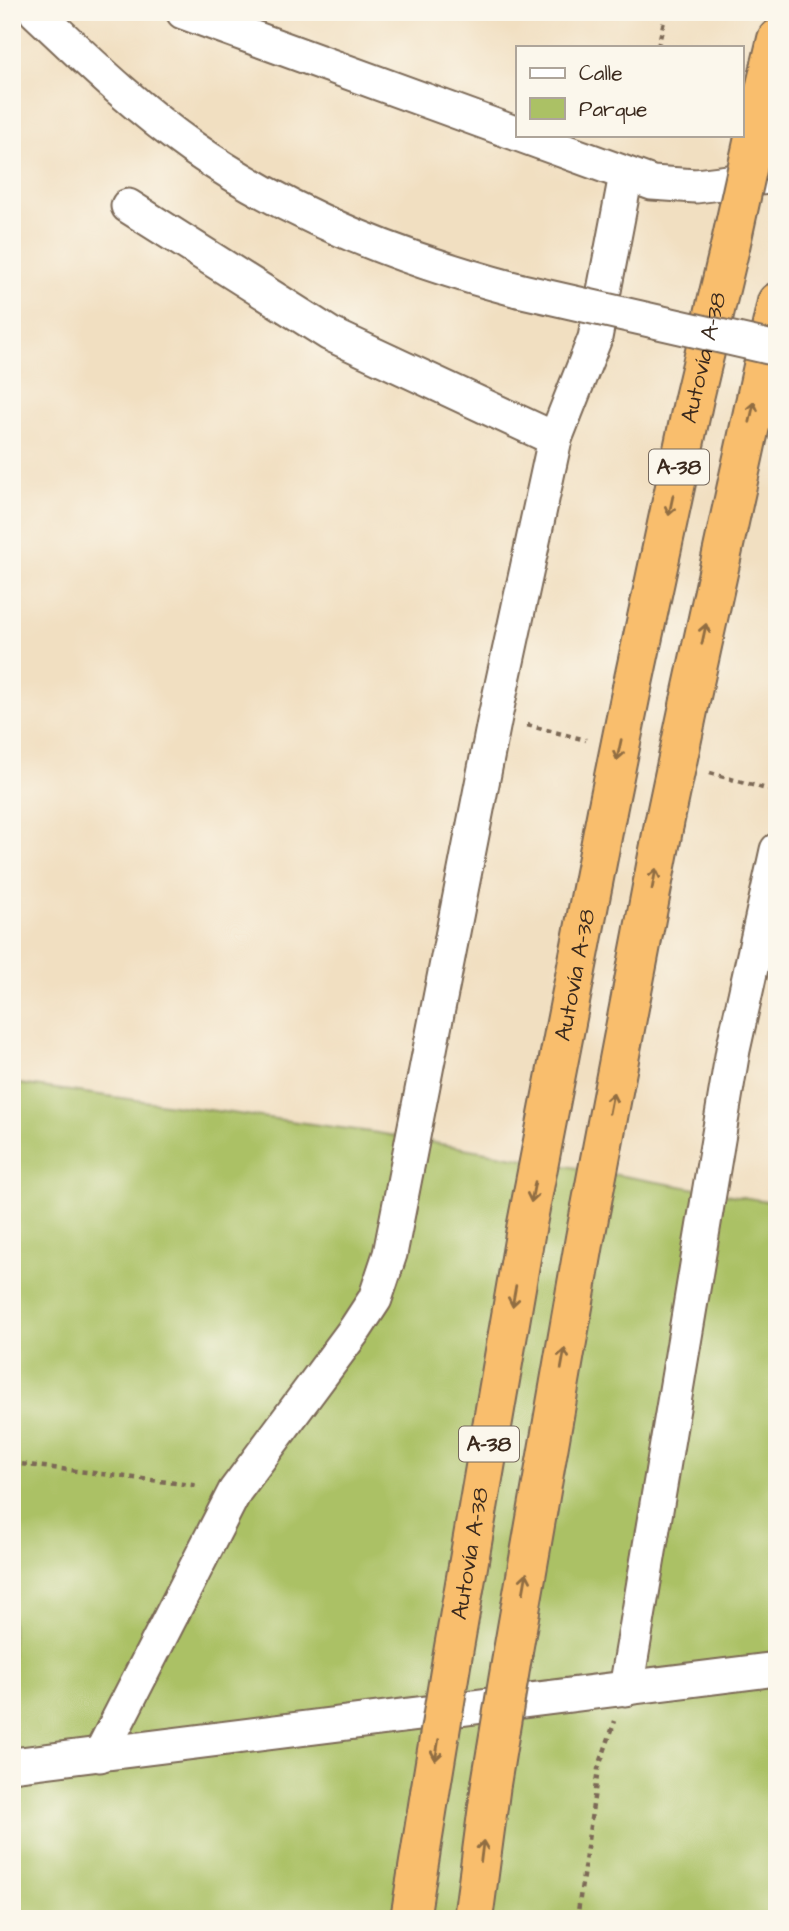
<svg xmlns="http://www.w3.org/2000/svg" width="789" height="1931" font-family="'Architects Daughter',sans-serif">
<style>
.green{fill:#abc165;stroke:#737642;stroke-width:2}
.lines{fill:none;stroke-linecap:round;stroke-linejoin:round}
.street-casing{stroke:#7b6957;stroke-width:37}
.highway-casing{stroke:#7b6957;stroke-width:42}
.path{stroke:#7b6957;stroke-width:4.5;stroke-dasharray:5 5;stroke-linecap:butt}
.street{stroke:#fff;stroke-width:33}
.highway{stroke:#f9be6d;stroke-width:38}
.street-bridge-casing{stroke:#7b6957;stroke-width:37;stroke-linecap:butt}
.highway-bridge-casing{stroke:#7b6957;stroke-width:42;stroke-linecap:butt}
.street-bridge{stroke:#fff;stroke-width:33}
.highway-bridge{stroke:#f9be6d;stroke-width:38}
.oneway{stroke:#906d42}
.labels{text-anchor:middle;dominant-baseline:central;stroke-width:5;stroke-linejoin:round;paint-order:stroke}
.shield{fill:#fbf7ec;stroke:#75685c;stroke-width:2}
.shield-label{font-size:21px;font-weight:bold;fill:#3b2a1e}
.street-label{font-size:23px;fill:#3b2a1e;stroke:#fbf7ec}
</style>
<rect width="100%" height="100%" fill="#fbf7ec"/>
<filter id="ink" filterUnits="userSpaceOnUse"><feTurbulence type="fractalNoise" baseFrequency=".0143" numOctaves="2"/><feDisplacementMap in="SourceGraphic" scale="14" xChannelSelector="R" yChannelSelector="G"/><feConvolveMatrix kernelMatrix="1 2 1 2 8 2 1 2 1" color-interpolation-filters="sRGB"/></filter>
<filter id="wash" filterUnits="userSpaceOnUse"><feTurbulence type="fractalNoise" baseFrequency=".00686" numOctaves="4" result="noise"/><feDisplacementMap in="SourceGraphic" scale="28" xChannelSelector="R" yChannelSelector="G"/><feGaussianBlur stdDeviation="1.57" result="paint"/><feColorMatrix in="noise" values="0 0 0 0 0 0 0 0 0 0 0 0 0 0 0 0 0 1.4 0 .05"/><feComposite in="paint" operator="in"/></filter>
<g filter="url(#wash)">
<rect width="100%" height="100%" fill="#f1dfc1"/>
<!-- green -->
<polygon class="green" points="12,1083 378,1133 777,1203 777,1919 12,1919"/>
</g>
<g filter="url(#ink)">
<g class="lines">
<!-- street casing -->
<g class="street-casing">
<g id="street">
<path d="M36,12C87,60 136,108 193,148C290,216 404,260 518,290"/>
<polyline points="183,12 652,183 696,186 777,176"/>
<polyline points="128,206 330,334 555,439"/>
<polyline points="626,1689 733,1050 777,850"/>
<polyline points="100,1755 235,1491 356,1328 375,1299 390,1254 495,717 555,439 595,338 626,175"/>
<polyline points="12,1765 777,1669"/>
</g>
</g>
<!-- highway casing -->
<g class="highway-casing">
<g id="highway">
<polyline points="759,115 777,39"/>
<path id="s1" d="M632,688L694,398L730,247"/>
<polyline points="690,701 777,302"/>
<polyline points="513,1651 585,1238 664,824"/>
<path id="s2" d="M452,1659L526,1229L607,811"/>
<polyline points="410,1919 430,1793"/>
<polyline points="473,1919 491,1784"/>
</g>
</g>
<!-- path -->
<g class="path">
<polyline points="658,47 666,12"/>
<polyline points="527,725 586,740"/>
<polyline points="710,773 777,792"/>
<polyline points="12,1463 200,1486"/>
<polyline points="577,1919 598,1769 615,1721"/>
</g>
<!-- street -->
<use href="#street" class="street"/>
<!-- highway -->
<use href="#highway" class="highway"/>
<!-- street-bridge casing -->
<g class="street-bridge-casing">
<polyline id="street-bridge" points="518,290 777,349"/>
</g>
<!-- highway-bridge casing -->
<g class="highway-bridge-casing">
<g id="highway-bridge">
<polyline points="730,247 759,115"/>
<polyline points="607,811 632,688"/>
<polyline points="664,824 690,701"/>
<polyline points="491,1784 513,1651"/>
<polyline points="430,1793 452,1659"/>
</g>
</g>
<!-- street-bridge -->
<use href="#street-bridge" class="street-bridge"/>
<!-- highway-bridge -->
<use href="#highway-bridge" class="highway-bridge"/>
</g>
<!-- one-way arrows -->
<defs><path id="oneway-shaft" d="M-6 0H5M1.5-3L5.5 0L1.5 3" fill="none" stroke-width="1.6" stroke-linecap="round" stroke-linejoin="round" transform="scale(1.75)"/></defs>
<g class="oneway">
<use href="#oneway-shaft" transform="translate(752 412) rotate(-78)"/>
<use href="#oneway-shaft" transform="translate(671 505) rotate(102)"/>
<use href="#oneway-shaft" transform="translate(704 634) rotate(-78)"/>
<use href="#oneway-shaft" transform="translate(619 750) rotate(102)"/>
<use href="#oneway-shaft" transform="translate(654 879) rotate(-79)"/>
<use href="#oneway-shaft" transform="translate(611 1103) rotate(-79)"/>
<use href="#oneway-shaft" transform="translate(533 1192) rotate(101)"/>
<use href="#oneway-shaft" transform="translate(514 1296) rotate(100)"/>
<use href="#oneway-shaft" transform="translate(563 1359) rotate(-80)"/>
<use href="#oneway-shaft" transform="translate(525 1583) rotate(-80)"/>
<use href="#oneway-shaft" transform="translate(437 1750) rotate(99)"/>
<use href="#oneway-shaft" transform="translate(482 1851) rotate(-83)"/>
</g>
</g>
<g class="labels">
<!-- shield labels -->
<g class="shield">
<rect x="649" y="449.5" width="60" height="35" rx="5"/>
<rect x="459" y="1426.5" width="60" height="35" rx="5"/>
</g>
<g class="shield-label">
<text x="679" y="467">A-38</text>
<text x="489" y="1444">A-38</text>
</g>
<!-- street labels -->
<g class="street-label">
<text stroke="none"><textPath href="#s1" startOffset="338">Autovía A-38</textPath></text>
<text stroke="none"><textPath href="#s2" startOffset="695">Autovía A-38</textPath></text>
<text stroke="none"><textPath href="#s2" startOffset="107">Autovía A-38</textPath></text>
</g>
</g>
<!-- margin -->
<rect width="789" height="1931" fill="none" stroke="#fbf7ec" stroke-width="42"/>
<!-- legend -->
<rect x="516" y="46" width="228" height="91" fill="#fbf7ec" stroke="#aea59a" stroke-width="2"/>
<rect x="530" y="68" width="35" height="10" fill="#ffffff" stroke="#aea59a" stroke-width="2"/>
<text x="579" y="80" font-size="21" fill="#3b2a1e">Calle</text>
<rect x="530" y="98" width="35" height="21" fill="#abc165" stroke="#aea59a" stroke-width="2"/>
<text x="579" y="116" font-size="21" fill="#3b2a1e">Parque</text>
</svg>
